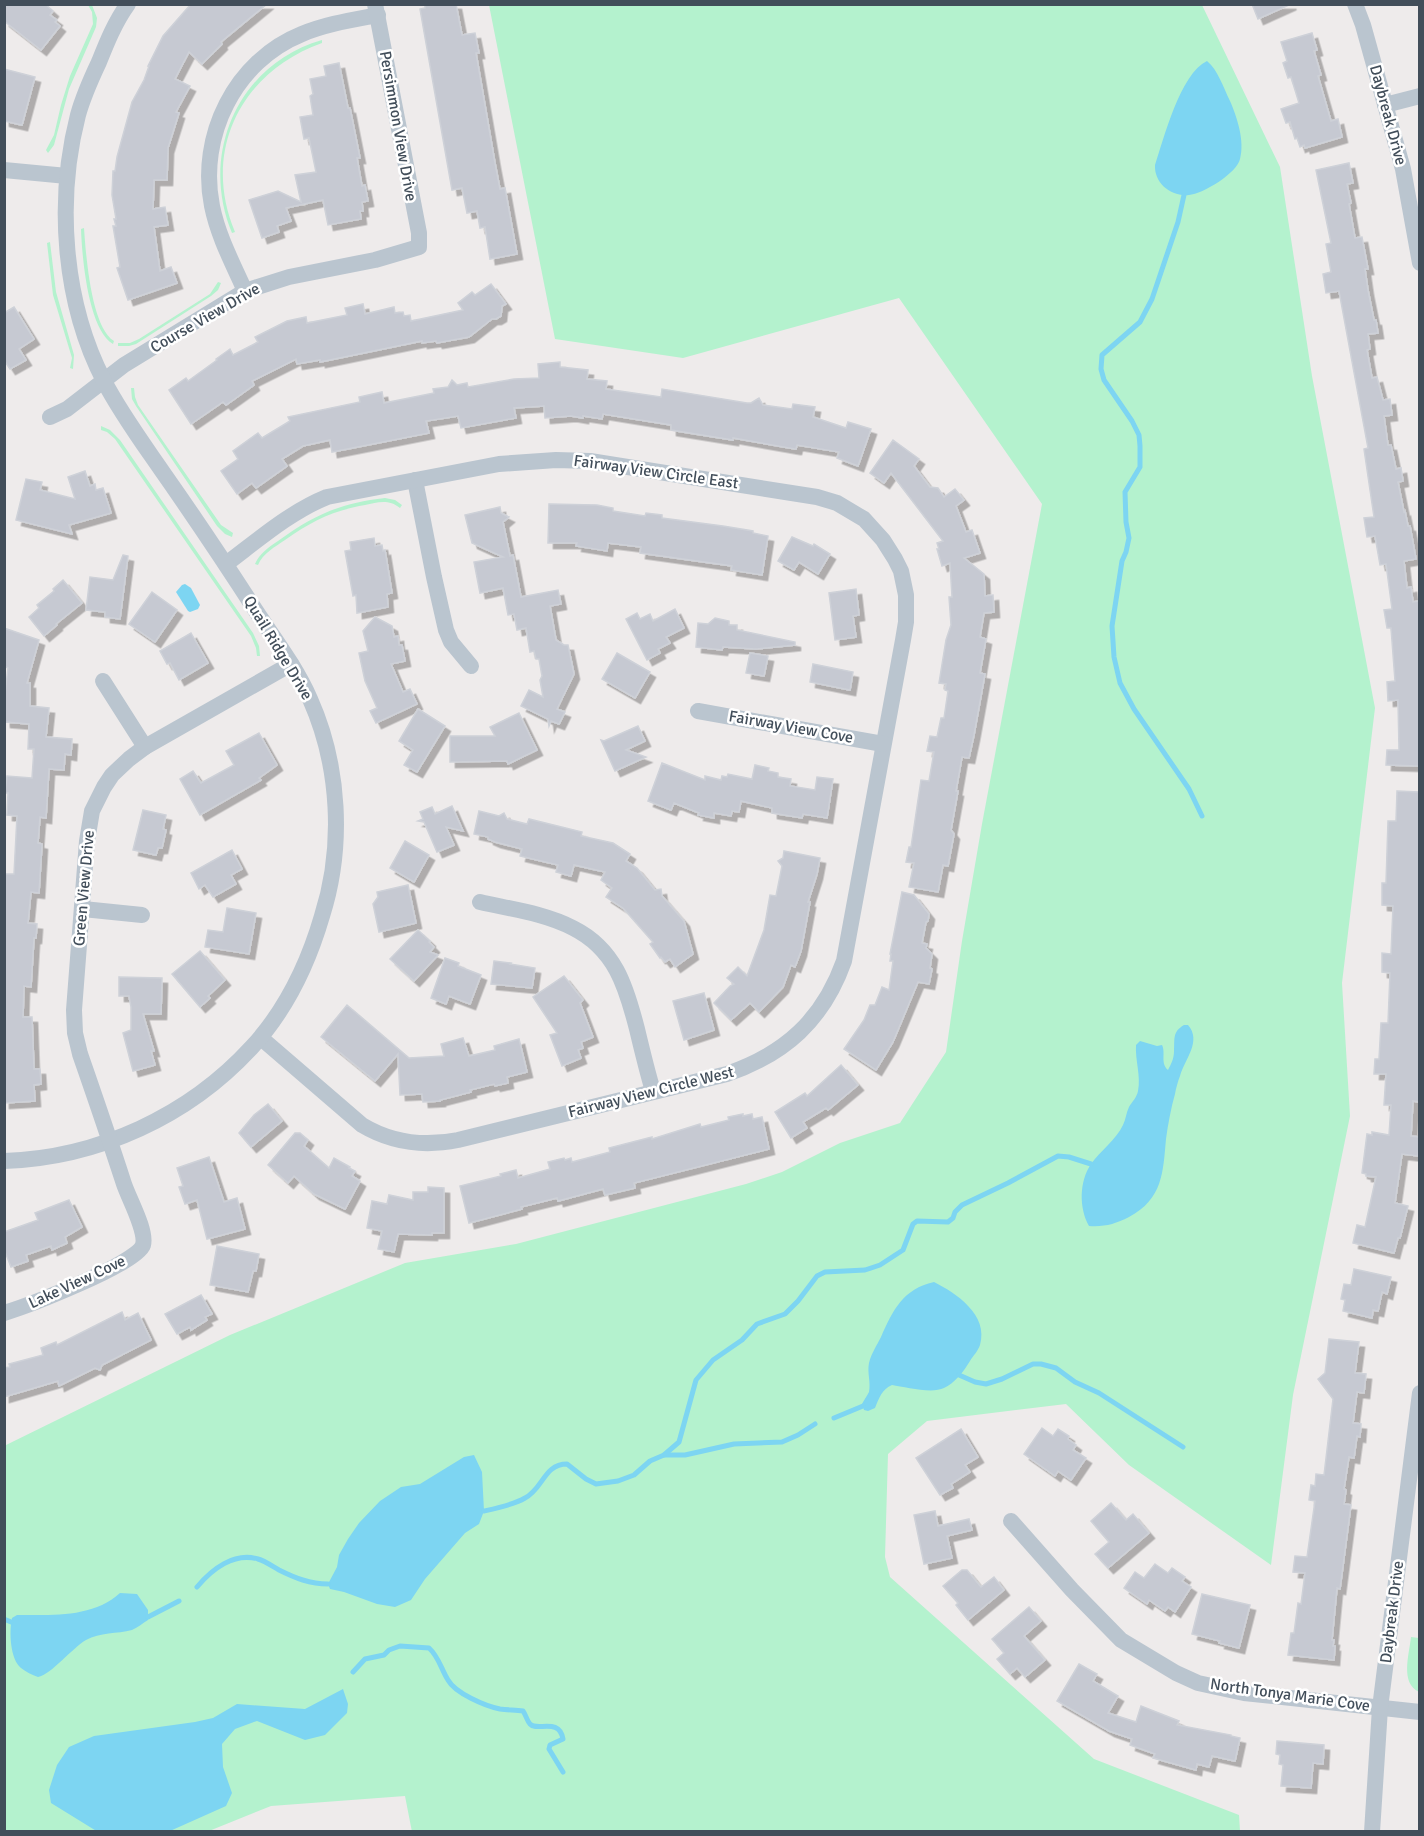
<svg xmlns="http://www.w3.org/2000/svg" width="1424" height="1836" font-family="Signika,sans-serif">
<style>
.green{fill:#b4f2ce}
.water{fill:#7dd5f2}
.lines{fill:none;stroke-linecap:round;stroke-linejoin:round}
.stream{stroke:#7dd5f2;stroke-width:5}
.building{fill:#c6c9d2;stroke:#ced1d8;stroke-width:1.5;filter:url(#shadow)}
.minor{stroke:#bac5cf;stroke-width:16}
.labels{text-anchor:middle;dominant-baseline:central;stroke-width:5;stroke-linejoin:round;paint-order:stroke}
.street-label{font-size:16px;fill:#424e5a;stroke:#fff}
</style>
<defs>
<filter id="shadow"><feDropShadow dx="5.5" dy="5.5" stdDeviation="0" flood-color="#0004"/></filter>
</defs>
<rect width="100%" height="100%" fill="#eeebeb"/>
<!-- green -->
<g class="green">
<polygon points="88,5 92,5 97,18 96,27 69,89 54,145 48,153 46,150 54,135 61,105 70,76 93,24 92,12"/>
<polygon points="489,5 1202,5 1280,167 1312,376 1375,708 1342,983 1350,1116 1293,1395 1271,1565 1129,1465 1066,1404 927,1421 888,1454 885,1557 890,1577 1094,1759 1239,1815 1240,1831 412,1832 405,1796 271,1806 209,1831 5,1831 4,1446 230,1335 405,1263 516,1244 746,1184 782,1172 840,1143 900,1123 946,1052 962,941 982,824 1042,504 899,298 683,358 555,339"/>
<path d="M322,40V43C241,72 201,151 235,232L232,233C199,154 238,64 322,40Z"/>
<path d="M84,228C86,255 91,327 114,341L113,344C88,329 82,257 81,229Z"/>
<polygon points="50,242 56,292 74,355 73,369 70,368 72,358 53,295 47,243"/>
<polygon points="218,282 221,283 218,290 211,296 136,344 129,346 118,346 118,343 130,343 139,339 210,294"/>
<polygon points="131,388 134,388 135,397 138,405 221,525 233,533 232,537 225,534 217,526 136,406 132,399"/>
<polygon points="101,426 110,430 120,440 253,633 259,646 260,656 257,656 256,648 251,636 115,439 107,432 101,430"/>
<path d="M385,498L395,500L402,505L400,508C389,499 378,502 365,505C332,511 312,521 285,540C275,547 263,553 258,565L255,564C260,553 269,547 278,541C314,515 340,503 385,498Z"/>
<path d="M1411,1637L1419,1638V1692C1400,1683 1409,1655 1411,1637Z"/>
</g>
<!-- water -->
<g class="water">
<path d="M1207,61C1218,70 1223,87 1230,101C1237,117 1245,141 1240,159C1237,173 1203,194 1189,195C1171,197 1154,183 1155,165C1164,138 1180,74 1207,61Z"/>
<polygon points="185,584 191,588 200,605 198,609 190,612 188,611 176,592 182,585"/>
<path d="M1184,1025H1188C1202,1041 1185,1059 1180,1076C1178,1081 1176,1088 1175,1094C1171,1108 1168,1124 1166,1139C1163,1172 1163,1199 1129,1217C1115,1224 1105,1227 1089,1226C1079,1208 1079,1182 1091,1164C1100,1151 1116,1140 1123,1125C1126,1119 1126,1113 1129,1107C1132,1102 1137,1097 1138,1091C1141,1076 1135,1060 1136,1045L1140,1041L1157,1046L1162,1045C1166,1053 1160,1063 1168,1070C1171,1064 1174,1059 1174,1051C1175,1039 1172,1032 1184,1025Z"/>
<path d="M934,1282C956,1293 989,1315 980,1345C978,1351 973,1356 970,1361C964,1371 954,1384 944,1388C932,1394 905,1387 892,1385C882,1389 879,1398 875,1408L868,1411L864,1410L862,1404C864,1400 867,1396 869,1392C871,1382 867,1373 869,1363C871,1354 877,1345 881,1337C893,1310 903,1289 934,1282Z"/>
<polygon points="474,1455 482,1472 484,1511 479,1524 465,1533 425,1579 411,1600 395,1607 377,1604 344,1592 330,1589 328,1584 337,1567 339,1555 348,1539 359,1523 380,1501 401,1487 420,1484 464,1457"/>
<path d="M120,1593L137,1594L148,1610V1620C143,1623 137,1628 132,1630C117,1634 100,1632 86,1640C71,1649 52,1674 38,1677C32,1675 26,1672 21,1668C10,1659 9,1631 12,1618L17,1615C51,1615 93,1618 120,1593Z"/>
<polygon points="343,1689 348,1704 347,1713 325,1735 305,1740 257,1721 235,1729 222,1744 223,1767 232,1793 226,1806 170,1831 98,1832 51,1803 49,1790 57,1765 69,1747 94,1736 195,1722 213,1718 237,1704 305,1709"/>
</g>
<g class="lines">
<!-- stream -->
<g class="stream">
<polyline points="1184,195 1178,222 1152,299 1140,322 1102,355 1101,369 1104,380 1132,421 1139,435 1140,446 1140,467 1125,492 1126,522 1129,538 1126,552 1122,561 1112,626 1114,657 1120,683 1134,709 1189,789 1202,816"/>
<polyline points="959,1375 975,1382 986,1384 1002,1379 1033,1364 1041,1364 1056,1368 1075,1382 1099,1393 1183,1447"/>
<polyline points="834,1418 863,1406"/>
<polyline points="664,1455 685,1455 734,1444 782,1442 798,1435 815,1424"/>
<path d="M484,1511C498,1508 513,1505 525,1498C543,1489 544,1464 567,1464L586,1479L596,1484L618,1481L634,1475L650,1461L664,1455L679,1442L696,1380L713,1360L742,1340L757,1324L785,1314L798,1301L817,1276L825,1272L865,1270L880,1265L903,1250L913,1224L917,1221L948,1222L953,1218L955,1212L962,1205L1008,1183L1058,1156L1069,1157L1091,1164"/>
<path d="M197,1587C212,1569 234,1552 258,1559C265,1561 272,1566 279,1570C295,1578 310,1584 328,1584"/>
<polyline points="148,1617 179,1601"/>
<polyline points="4,1619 11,1622"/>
<path d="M353,1672L365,1659L384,1655L389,1650L400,1646L429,1648C439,1657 441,1669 448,1680C455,1693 485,1706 500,1709C508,1710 516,1710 523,1711C526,1715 527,1721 530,1724C537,1732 559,1717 563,1739L550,1745L549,1749L563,1772"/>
</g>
</g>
<!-- building -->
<g class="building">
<polygon points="4,4 45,4 53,11 50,15 57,20 55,22 60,26 41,50 4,21"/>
<polygon points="191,4 267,4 221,42 222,44 202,64 189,52 175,79 190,86 176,112 179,113 168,148 167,180 154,180 153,209 165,207 168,225 154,227 160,271 171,267 177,283 128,300 117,268 120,267 113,226 116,226 114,219 116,219 112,195 113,171 115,171 117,157 132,102 144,80 149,66 148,66 163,36"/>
<polygon points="425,4 456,4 462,35 475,33 479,53 476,53 495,163 500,189 505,188 517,254 490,259 485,227 480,228 477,211 467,213 462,188 452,190 420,9 425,8"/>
<polygon points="1252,4 1291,4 1258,19"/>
<polygon points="1312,33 1317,50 1314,51 1321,75 1318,76 1331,121 1338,119 1342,137 1305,148 1304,145 1300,147 1297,138 1295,139 1290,122 1286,123 1281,109 1299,103 1291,77 1288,78 1283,63 1287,61 1281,42"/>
<polygon points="339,63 348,108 350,108 360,158 357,158 362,186 365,185 368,201 362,202 363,211 360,211 361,219 328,225 323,200 286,208 291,221 277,226 279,232 262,238 249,200 278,191 301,202 295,175 316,172 309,138 304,139 300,117 313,115 310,96 313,94 310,79 326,76 324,66"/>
<polygon points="4,69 35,77 22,125 4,121"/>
<polygon points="1349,163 1353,183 1347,184 1351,203 1349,204 1355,238 1362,237 1368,269 1365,269 1368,290 1374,320 1376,320 1378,333 1368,334 1370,349 1367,350 1372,378 1377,377 1383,400 1390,399 1392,415 1384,416 1388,445 1391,445 1396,469 1401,468 1403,481 1398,482 1404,512 1405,511 1408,526 1410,526 1416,559 1404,561 1407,588 1411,587 1413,602 1419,601 1419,766 1386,765 1387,750 1399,750 1398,700 1388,701 1387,682 1395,681 1391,628 1387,628 1384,610 1392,609 1386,564 1380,565 1375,536 1367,537 1364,518 1374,517 1364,449 1368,448 1339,291 1326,293 1323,274 1331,272 1326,244 1331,243 1316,170"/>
<polygon points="491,284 506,304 502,306 501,316 496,319 492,319 469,337 437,343 436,341 422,343 422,341 320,362 320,360 297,364 296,359 252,381 254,385 236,398 226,405 223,402 191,424 169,390 186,378 188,381 217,360 216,359 230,349 233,355 258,342 255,337 287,321 306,317 307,323 347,315 345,308 363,304 365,314 394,307 395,313 403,312 404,316 410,315 411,321 463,310 458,303 472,292 475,295"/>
<polygon points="14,307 34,339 19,349 26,360 10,369 4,360 4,313"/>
<polygon points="560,362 560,367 588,370 587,379 607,381 606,389 661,397 662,389 747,403 751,403 759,398 763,405 792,409 793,404 815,407 813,417 846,428 848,422 871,429 858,466 837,458 839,452 797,445 796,449 795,449 733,438 733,440 671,430 671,425 603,414 602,419 583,416 583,418 571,416 545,418 544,406 514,408 516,418 461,428 458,416 426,421 429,433 332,452 330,440 303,446 282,459 287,466 256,488 252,483 237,494 221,471 238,459 233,451 258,433 262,438 290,421 288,417 360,402 359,397 382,392 384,403 434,393 433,389 448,387 452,380 457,385 467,383 468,387 514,379 539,378 538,364"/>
<polygon points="893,440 919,459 914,466 930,487 938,488 944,497 955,489 964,500 956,506 966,532 972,530 980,553 964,558 984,574 985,596 993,595 994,612 984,613 980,637 986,639 980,673 985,674 974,735 969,758 962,757 956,791 958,791 951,830 954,834 948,866 943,865 938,892 909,887 914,863 906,862 909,847 911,847 921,780 929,781 934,752 927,751 930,736 937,737 941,718 944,718 948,691 945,690 946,684 939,683 946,640 951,625 949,597 952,597 950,563 942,566 937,549 939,549 937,543 943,541 891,473 884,483 870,473"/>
<polygon points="85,471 90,486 95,484 96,490 103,488 111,513 69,525 72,534 16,520 26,479 42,482 40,490 75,499 68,477"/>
<polygon points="549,504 597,505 613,508 613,511 645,516 646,513 662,515 662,518 723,526 753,531 753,533 768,536 762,575 731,570 732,566 640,553 641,547 608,543 607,551 576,546 577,543 548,543"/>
<polygon points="500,507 501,513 509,517 503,522 510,556 513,555 521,597 558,590 561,604 550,606 556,640 564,645 568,645 574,674 557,709 565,712 559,724 551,721 549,726 548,719 521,706 529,690 543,697 540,680 542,676 539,659 536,659 534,651 530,652 526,628 517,630 514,614 508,615 503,588 480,593 474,562 503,557 472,543 465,515"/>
<polygon points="792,537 813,546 814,544 830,554 818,574 799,562 794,570 778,561"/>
<polygon points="374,538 375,546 382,545 383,551 385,550 392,593 387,594 388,607 357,613 356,595 353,596 345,551 351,550 350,542"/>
<polygon points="123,555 128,556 120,619 105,617 105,612 86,610 90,577 113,580"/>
<polygon points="63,580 82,603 56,624 57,625 44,636 29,617 39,608 37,605 54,591 53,589"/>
<polygon points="856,589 859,615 853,616 856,637 835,640 829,593"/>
<polygon points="152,592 177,610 155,642 129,624"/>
<polygon points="675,609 684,628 666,637 670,643 658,649 660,653 647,660 626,619 637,613 640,619 650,614 653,621"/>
<polygon points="375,617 392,626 394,637 398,636 399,645 402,645 405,661 391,664 403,692 410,689 417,704 376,723 370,711 377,708 365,681 359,653 368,651 363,631"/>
<polygon points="715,618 729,621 729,625 737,625 737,630 795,642 795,645 756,649 723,647 722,650 696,647 698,623 708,624"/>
<polygon points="4,628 39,640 27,683 30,683 30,706 49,708 46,737 72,739 71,755 65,754 64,770 49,769 46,818 40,817 38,843 42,844 39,893 31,892 28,923 37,924 36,938 34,938 31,987 24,986 23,1017 32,1017 34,1069 40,1069 41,1084 34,1085 35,1101 4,1103 4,874 14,874 17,816 7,815 8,793 5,793 7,776 32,778 34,749 28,749 29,724 5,722 4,702 8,668 4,666"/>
<polygon points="191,633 208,663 179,680 170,663 167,664 160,651"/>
<polygon points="617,653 650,672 635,698 602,679"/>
<polygon points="750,653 768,656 764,676 746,673"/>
<polygon points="813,664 853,672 850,690 810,682"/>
<polygon points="418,709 445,726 417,772 404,765 413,750 399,741"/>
<polygon points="519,713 537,750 508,764 507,761 450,762 450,736 495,736 490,727"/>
<polygon points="638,726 645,741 626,750 646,757 615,771 601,740 604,741"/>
<polygon points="259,733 277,765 259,778 261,780 200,815 180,779 193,771 201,783 234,765 226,751"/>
<polygon points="662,763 705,780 705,776 721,780 722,776 727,777 728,774 752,779 755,765 769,768 768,771 778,773 778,777 791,779 790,786 815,790 817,777 833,779 827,818 803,814 802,818 772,813 772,808 741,801 739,812 732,811 731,816 714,813 714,818 698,815 699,813 674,803 671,810 648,801"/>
<polygon points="1397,791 1419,792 1419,1102 1413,1101 1411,1136 1419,1137 1419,1147 1418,1156 1402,1154 1395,1203 1408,1206 1400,1238 1398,1238 1394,1253 1353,1243 1357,1225 1365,1227 1376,1177 1366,1176 1366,1174 1362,1173 1367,1134 1372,1135 1372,1132 1389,1135 1391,1105 1384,1105 1386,1074 1374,1074 1375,1059 1379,1059 1381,1023 1388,1023 1390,973 1382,972 1382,953 1391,954 1393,906 1382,905 1382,883 1386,883 1388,821 1396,821"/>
<polygon points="452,806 463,831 446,827 454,845 437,852 424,822 418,821 423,819 420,812 432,807 435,814"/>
<polygon points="143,810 166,815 163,829 166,830 162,848 158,848 156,855 133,850"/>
<polygon points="479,811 499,816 504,813 507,819 527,824 529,819 582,832 581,836 613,843 630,854 626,861 637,868 655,890 661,889 662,896 684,921 693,954 675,967 670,959 665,962 661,957 660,958 650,944 653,942 623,908 606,897 612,888 601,880 605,872 574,865 571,876 556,872 558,865 520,856 522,849 495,842 488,839 488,837 474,834"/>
<polygon points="405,841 429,855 414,882 390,868"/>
<polygon points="232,850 242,869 231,875 236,884 213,897 205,885 199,889 191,873"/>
<polygon points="784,851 820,858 817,874 808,902 810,902 801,951 795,967 791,965 783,987 759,1012 750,1003 731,1020 714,1003 730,986 734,984 727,978 738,967 747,976 764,930 770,895 776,896 782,866 778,861 783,858"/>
<polygon points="408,885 416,923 379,932 373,904 378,897 377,892"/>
<polygon points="902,892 914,895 929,914 928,921 926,922 922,943 927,944 926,948 932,954 930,968 932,969 929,984 918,982 893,1042 876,1070 844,1049 864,1020 870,1005 875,1005 882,987 889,990 893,961 890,961 891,954 890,954"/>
<polygon points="227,908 256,913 249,954 205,947 208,930 223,932"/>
<polygon points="418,930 430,941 429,942 434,947 430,952 438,955 414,981 390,959"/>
<polygon points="200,951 225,980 208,996 210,998 200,1007 172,974"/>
<polygon points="445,958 459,963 458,966 481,975 470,1004 449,996 446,1004 431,998"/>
<polygon points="494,961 511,963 510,964 535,968 532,988 491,984"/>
<polygon points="564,976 583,1000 580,1003 593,1037 581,1042 583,1048 578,1050 581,1058 562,1066 550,1035 557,1033 533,997"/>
<polygon points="119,977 162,978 161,1014 143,1014 154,1051 151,1051 155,1065 133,1071 123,1033 131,1030 131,1007 129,996 119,996"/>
<polygon points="704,993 714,1030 684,1040 673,1001"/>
<polygon points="347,1005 409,1058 444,1056 441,1044 463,1038 469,1056 495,1050 494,1046 519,1039 527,1072 507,1077 508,1083 495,1086 494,1084 470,1090 471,1092 440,1100 440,1101 423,1102 422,1094 400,1095 398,1054 375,1081 321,1037"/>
<polygon points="841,1065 858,1085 828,1110 826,1108 803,1122 807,1128 791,1138 775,1112 805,1093 807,1096"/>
<polygon points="268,1104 282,1121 251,1147 239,1133 254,1115"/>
<polygon points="743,1114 743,1116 752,1114 753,1119 762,1117 769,1149 634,1183 635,1188 605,1195 603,1189 558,1201 557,1198 521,1207 522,1209 469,1223 460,1186 501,1176 500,1174 516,1170 518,1178 550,1169 548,1162 564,1158 565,1160 571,1158 572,1162 610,1152 609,1148 652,1137 652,1139 700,1124 701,1127 729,1120 728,1117"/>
<polygon points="295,1133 300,1133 308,1140 304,1146 329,1168 334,1158 350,1167 349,1168 355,1171 352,1176 360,1181 345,1209 314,1194 294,1176 288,1183 268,1165"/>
<polygon points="209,1157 224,1202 237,1198 245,1229 207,1239 197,1200 185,1204 179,1187 183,1186 177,1168"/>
<polygon points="428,1187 444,1188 444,1233 432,1233 432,1235 398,1234 394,1252 378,1249 382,1231 367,1228 372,1201 387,1204 389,1195 413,1200 413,1192 428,1192"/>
<polygon points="69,1200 82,1227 65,1237 67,1243 52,1250 51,1246 26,1255 28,1261 11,1267 4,1249 4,1232 38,1220 35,1213"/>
<polygon points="217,1246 259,1254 256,1271 253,1271 248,1292 210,1285"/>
<polygon points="1354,1269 1391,1277 1387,1294 1382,1292 1378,1311 1373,1310 1372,1318 1343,1311 1345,1300 1341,1299 1344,1284 1351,1285"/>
<polygon points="201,1295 212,1314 205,1317 207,1320 191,1330 190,1327 177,1334 165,1314"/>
<polygon points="122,1312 125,1320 138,1313 151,1340 102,1365 100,1370 95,1368 59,1386 58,1381 4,1397 4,1368 10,1367 9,1364 43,1355 41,1348 56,1342 57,1345"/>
<polygon points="1329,1339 1359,1342 1355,1373 1366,1374 1364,1393 1357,1392 1353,1423 1361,1424 1360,1437 1357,1436 1354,1458 1349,1457 1344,1489 1346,1490 1344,1504 1351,1505 1340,1589 1337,1588 1332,1640 1334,1640 1333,1646 1335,1646 1334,1660 1288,1655 1291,1633 1294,1633 1298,1603 1301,1604 1305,1573 1293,1572 1295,1556 1307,1557 1315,1501 1309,1500 1311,1485 1315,1486 1316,1474 1324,1475 1333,1399 1318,1379 1325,1373"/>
<polygon points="1042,1428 1053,1436 1058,1429 1069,1436 1068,1439 1076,1445 1073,1450 1086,1458 1071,1480 1058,1471 1055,1476 1024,1454"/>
<polygon points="961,1429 978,1457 965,1465 970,1472 951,1484 953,1488 940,1495 916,1458"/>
<polygon points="1111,1503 1126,1520 1133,1514 1149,1533 1108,1568 1095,1554 1109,1542 1091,1521"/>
<polygon points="935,1511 938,1526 969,1519 972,1530 947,1536 952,1558 924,1564 914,1515"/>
<polygon points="1155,1564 1168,1573 1172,1568 1185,1577 1182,1581 1191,1587 1175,1612 1168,1607 1165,1611 1149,1600 1147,1604 1124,1588 1135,1572 1144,1578"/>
<polygon points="962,1570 967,1570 981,1587 994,1577 1004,1590 968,1620 956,1605 958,1603 943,1586"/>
<polygon points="1202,1594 1250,1605 1239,1648 1219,1643 1220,1641 1192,1634"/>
<polygon points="1029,1607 1041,1621 1024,1636 1045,1660 1025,1677 1017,1668 1010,1674 997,1659 1004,1653 992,1639"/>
<polygon points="1079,1664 1097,1674 1093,1681 1118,1696 1108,1713 1136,1722 1141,1706 1179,1721 1177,1725 1231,1735 1231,1736 1240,1738 1235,1761 1212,1756 1209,1767 1197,1764 1196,1770 1153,1758 1155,1754 1130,1745 1132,1739 1109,1731 1057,1701"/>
<polygon points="1277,1741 1324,1745 1323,1764 1313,1763 1311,1788 1281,1786 1283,1765 1279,1764 1280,1755 1276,1754"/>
</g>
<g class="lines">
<!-- minor -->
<g class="minor">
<polyline points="1355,4 1363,25 1403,169 1420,263"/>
<polyline points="1385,105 1420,96"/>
<polyline points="4,170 67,176"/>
<path d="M245,291C233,264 218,236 212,206C198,136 235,61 302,34C326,24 352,20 378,15"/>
<polyline points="50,417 67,409 124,365 245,291 289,277 375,260 419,247 419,233 375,4"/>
<polyline points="415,480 434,577 446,630 451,642 471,666"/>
<path d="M226,564C258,540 290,512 327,497L499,464L556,460L590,461L817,497L837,503L864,519L883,540L895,559L901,571L906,595V622L903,640L844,961C823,1020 785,1054 727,1074L458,1140C423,1147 392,1143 362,1125L261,1038"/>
<polyline points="103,681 145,747"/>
<polyline points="698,711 883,744"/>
<path d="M480,902C510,909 544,913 573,928C615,949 626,986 637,1029C642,1050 647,1071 653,1091"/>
<polyline points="83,909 142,915"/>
<path d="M4,1161C98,1158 189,1116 252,1047C286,1010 308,964 322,916C344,847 340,766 310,699C297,669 276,641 258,614C227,566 195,518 162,471C142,442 120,412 104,381C63,302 56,200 78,115C83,97 91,79 99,62C107,42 115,22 128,4"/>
<path d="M4,1313C27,1306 137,1264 143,1245C147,1231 129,1199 124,1184C110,1141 95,1097 80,1054L75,1033L74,1010L87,841L92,811L104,787L112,775L129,759L145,747L291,664"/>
<polyline points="1011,1521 1072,1590 1121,1640 1176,1673 1198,1683 1244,1693 1420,1712"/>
<polyline points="1372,1832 1380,1708 1420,1393"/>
</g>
</g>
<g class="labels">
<!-- street labels -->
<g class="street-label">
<text transform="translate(1388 115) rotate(75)">Daybreak Drive</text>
<text transform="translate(398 126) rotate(80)">Persimmon View Drive</text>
<text transform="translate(205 318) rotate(-30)">Course View Drive</text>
<text transform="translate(656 472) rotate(8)">Fairway View Circle East</text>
<text transform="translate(278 648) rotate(59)">Quail Ridge Drive</text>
<text transform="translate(791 727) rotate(10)">Fairway View Cove</text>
<text transform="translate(84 888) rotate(-85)">Green View Drive</text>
<text transform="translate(651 1092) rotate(-14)">Fairway View Circle West</text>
<text transform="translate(77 1282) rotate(-25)">Lake View Cove</text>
<text transform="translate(1392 1612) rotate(-83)">Daybreak Drive</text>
<text transform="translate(1290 1695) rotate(8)">North Tonya Marie Cove</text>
</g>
</g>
<!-- border -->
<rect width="1424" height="1836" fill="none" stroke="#424e5a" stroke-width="12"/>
</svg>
